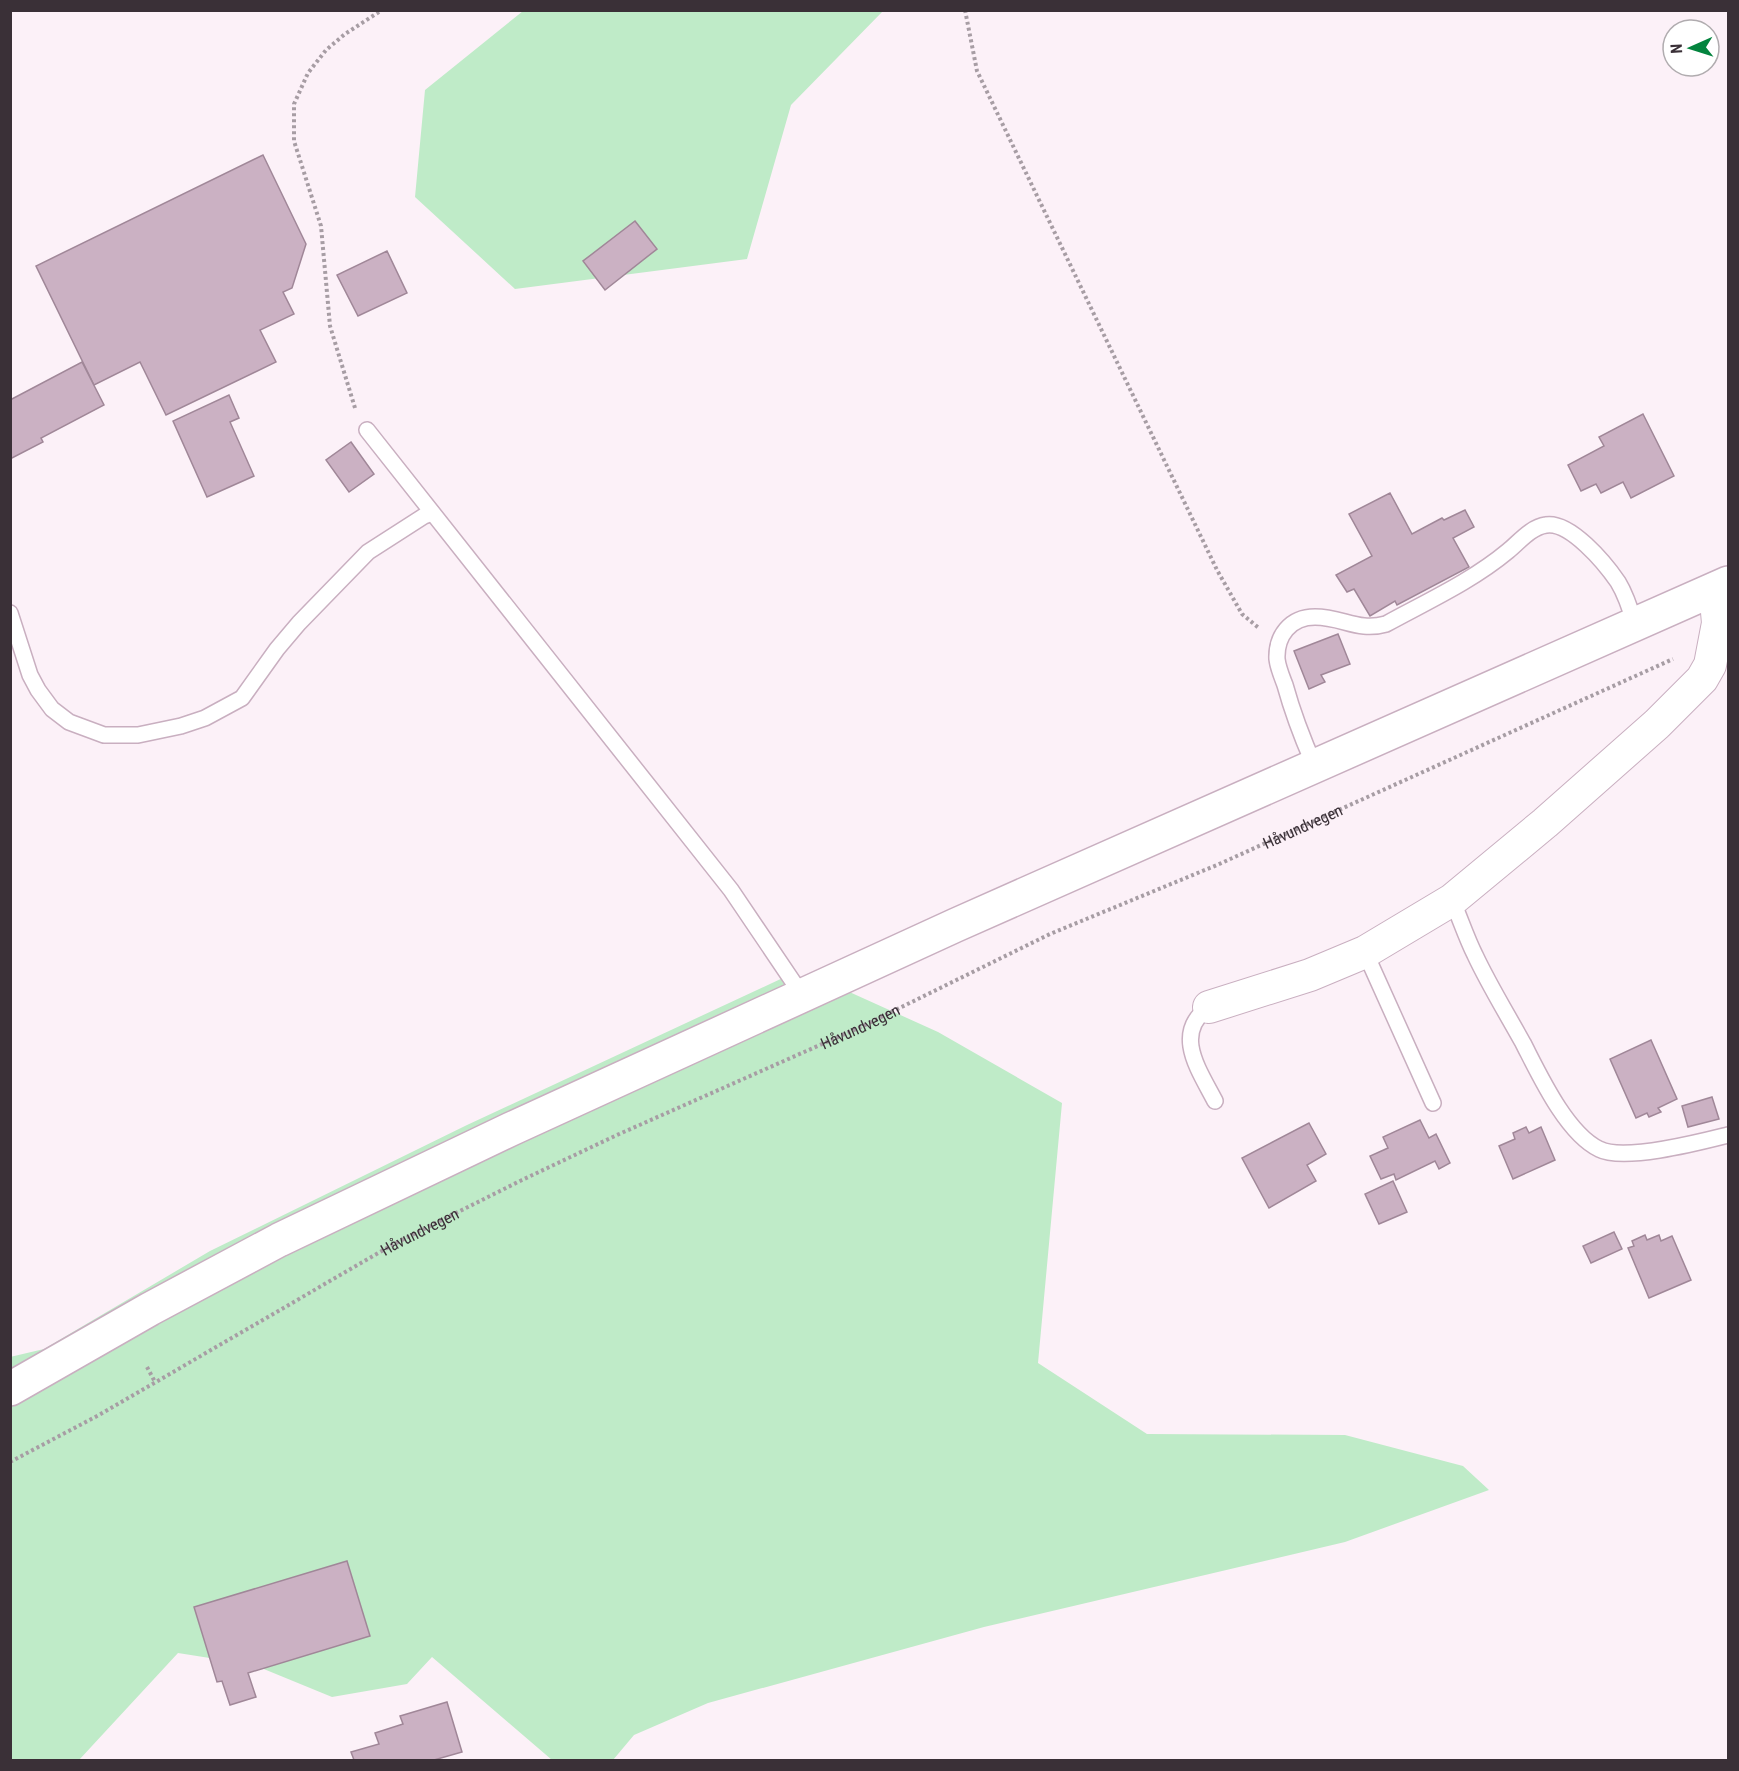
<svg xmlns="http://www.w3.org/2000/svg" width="1739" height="1771" font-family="'Roboto Condensed',sans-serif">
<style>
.green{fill:#bfebc8}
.building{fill:#cbb1c3;stroke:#a08798;stroke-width:1.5}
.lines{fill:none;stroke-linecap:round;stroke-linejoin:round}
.service-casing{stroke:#c9afc0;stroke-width:18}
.minor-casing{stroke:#c9afc0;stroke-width:34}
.secondary-casing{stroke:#c9afc0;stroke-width:36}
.path{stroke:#a79da4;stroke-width:4;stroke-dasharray:3 3;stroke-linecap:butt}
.service{stroke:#fff;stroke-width:15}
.minor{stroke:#fff;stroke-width:32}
.secondary{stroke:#fff;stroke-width:33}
.labels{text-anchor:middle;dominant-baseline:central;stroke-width:4.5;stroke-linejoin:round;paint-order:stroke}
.street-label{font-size:16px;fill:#3a3037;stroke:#fff}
</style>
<rect width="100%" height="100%" fill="#fcf1f8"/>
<!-- green -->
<g class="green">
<polygon points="523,11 883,11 791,105 747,259 515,289 415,197 425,90"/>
<polygon points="787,976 845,990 938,1032 1062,1103 1038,1363 1147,1434 1345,1435 1463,1466 1489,1490 1345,1542 984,1627 708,1703 634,1735 613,1760 552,1760 432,1657 407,1684 332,1697 254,1665 178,1653 79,1760 11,1760 10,1357 44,1349 210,1251 467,1125"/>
</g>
<!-- building -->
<g class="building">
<polygon points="263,155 306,244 292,288 283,292 294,314 260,330 276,362 166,415 140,362 94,385 36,266"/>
<polygon points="635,221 657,249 605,290 583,261"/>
<polygon points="387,251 407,293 358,316 337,275"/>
<polygon points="82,362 104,405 41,438 43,442 10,459 10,400"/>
<polygon points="229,395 239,418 230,422 254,476 207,497 173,421"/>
<polygon points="1643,414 1674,476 1631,498 1623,482 1601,493 1596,484 1581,491 1568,465 1604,446 1599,437"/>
<polygon points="351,442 374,474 349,492 326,460"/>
<polygon points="1390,493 1412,534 1442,518 1444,520 1465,510 1474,527 1453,538 1469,567 1397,605 1395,601 1370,616 1354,589 1347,592 1336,575 1372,556 1349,514"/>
<polygon points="1338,634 1350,664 1321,675 1325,682 1309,689 1294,651"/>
<polygon points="1651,1040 1677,1099 1658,1108 1661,1112 1649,1117 1647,1113 1636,1118 1610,1059"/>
<polygon points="1712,1097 1719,1119 1688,1127 1682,1106"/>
<polygon points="1420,1120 1429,1138 1436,1134 1450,1163 1439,1169 1435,1161 1396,1180 1394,1174 1381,1179 1370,1156 1388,1148 1383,1137"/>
<polygon points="1309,1123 1326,1154 1307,1165 1316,1181 1269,1208 1242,1158"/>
<polygon points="1526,1127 1529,1133 1541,1127 1555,1160 1513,1179 1499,1146 1515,1139 1513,1133"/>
<polygon points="1393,1181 1407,1212 1379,1224 1365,1194"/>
<polygon points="1614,1232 1622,1249 1591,1263 1583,1246"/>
<polygon points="1645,1235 1647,1240 1659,1235 1661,1241 1672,1236 1691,1280 1649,1298 1628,1248 1634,1246 1632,1241"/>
<polygon points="347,1561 370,1636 248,1673 256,1697 230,1705 222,1681 217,1682 194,1607"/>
<polygon points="447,1702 462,1752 434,1760 354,1760 351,1752 379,1744 375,1733 403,1724 400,1716"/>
</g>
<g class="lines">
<!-- service casing -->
<g class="service-casing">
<g id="service">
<polyline points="367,430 731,890 802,995"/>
<polyline points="10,613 30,675 38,690 52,709 69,722 104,735 138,735 181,726 205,718 242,698 277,649 299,623 368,552 424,516 432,513"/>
<path d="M1315,767C1303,740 1293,714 1285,685C1282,677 1278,668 1277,659C1276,636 1290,617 1315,617C1343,617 1358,632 1386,624C1428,601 1472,581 1508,551C1519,542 1531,527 1546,525C1570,521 1605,563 1618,582C1626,595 1631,611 1635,625"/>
<path d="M1452,900C1460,918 1466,937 1475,955C1489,985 1507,1014 1523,1043C1539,1074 1566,1133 1599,1149C1624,1162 1700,1142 1728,1135"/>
<polyline points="1365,952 1433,1103"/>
<path d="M1209,1007C1172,1033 1199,1070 1215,1101"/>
</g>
</g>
<!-- minor casing -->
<g class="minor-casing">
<polyline id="minor" points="1209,1007 1310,975 1365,952 1452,900 1545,823 1657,724 1702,679 1710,665 1718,623 1715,589"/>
</g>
<!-- secondary casing -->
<g class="secondary-casing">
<polyline id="secondary" points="10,1389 150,1309 279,1240 511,1129 956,925 1728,583"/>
</g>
<!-- path -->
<g class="path">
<polyline points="965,10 977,71 1217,570 1242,614 1260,629"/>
<polyline points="355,408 330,326 321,226 294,141 294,104 308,73 326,50 345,34 382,10"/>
<polyline points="147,1367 155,1382"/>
<path id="s1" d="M10,1462L99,1415L392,1245L522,1180L617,1135L865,1025L1050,934L1217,865L1673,659"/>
</g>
<!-- service -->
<use href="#service" class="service"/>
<!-- minor -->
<use href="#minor" class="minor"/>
<!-- secondary -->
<use href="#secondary" class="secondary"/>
</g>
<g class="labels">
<!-- street labels -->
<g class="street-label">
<text stroke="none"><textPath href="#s1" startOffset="1442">Håvundvegen</textPath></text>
<text stroke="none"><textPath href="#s1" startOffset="956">Håvundvegen</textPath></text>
<text stroke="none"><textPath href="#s1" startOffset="470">Håvundvegen</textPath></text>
</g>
</g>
<!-- border -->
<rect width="1739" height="1771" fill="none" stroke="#3a3037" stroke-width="24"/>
<!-- north arrow -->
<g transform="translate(1691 48) rotate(267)"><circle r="28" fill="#ffffff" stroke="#b0acaf" stroke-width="1.5"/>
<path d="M0-4.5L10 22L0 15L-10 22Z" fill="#03843e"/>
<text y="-9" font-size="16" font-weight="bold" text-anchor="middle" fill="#3a3037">N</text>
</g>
</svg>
